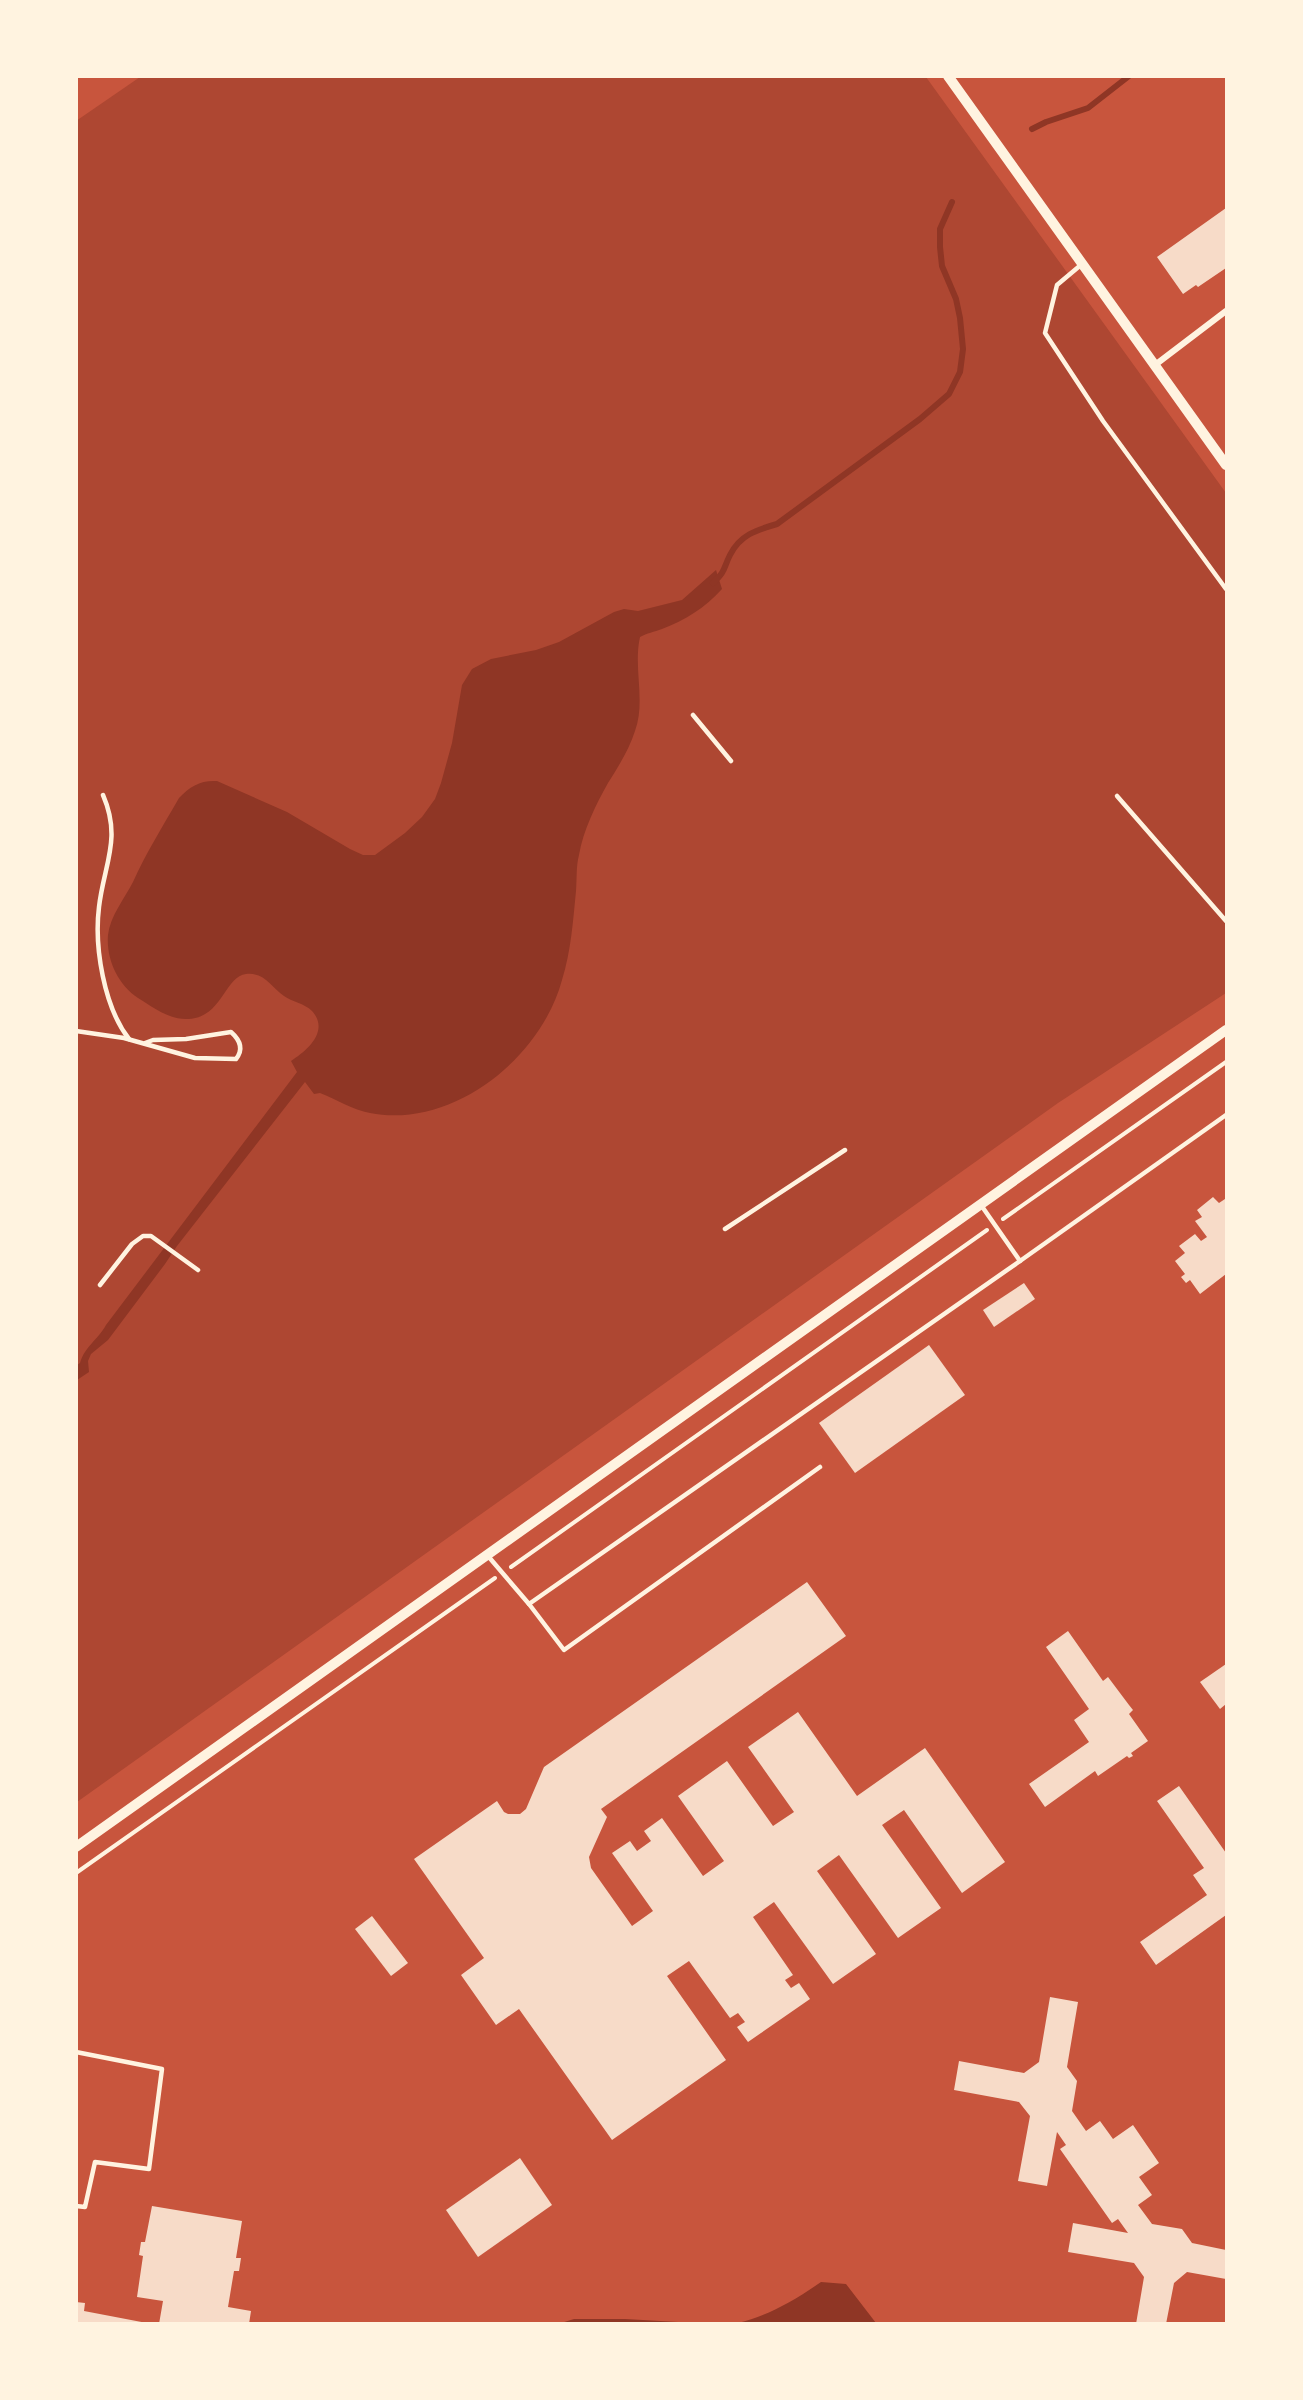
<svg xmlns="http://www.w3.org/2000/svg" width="1303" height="2400" font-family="Montserrat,sans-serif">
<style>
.green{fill:#ae4732}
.water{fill:#8f3625}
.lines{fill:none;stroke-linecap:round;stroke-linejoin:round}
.stream{stroke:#8f3625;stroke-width:6}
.building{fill:#f7dbc8}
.path{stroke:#fff3e0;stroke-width:4}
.service{stroke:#fff3e0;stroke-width:4.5}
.minor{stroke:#fff3e0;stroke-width:6}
.tertiary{stroke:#fff3e0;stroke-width:10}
</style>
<rect width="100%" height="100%" fill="#c8553d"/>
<!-- green -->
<polygon class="green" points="140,77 926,77 1226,493 1226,993 1058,1103 77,1802 76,121"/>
<!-- water -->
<g class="water">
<path d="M716,570L722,589C705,608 685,620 662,629C654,632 647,633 640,637C633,668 646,701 635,731C629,750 618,767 608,783C596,804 583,831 579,855C576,866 577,879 576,891C573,921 571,951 562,980C541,1058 453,1129 370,1113C353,1110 336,1099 320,1093L314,1094L305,1082L177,1246L165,1264L108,1340L91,1354L88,1361L89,1372L77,1380V1365L80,1363C85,1346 97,1341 106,1325L297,1072L291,1061C307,1051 330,1031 312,1011C304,1003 292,1002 284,996C271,987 265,972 246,974C225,976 222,1018 188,1019C169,1020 153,1007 138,998C118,985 106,959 108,935C110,916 125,898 133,882C146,853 163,826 179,798C190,786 201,780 217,781L287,812L350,849L363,855H375L405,833L422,817L435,799L441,783L452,743L462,685L472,669L491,659L536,650L559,642L614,612L624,609L638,611L682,600Z"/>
<path d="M821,2282L846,2284L876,2323H738C768,2316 795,2300 821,2282Z"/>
<polygon points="574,2319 625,2319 696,2323 561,2323"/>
</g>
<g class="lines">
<!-- stream -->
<g class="stream">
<polyline points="1032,129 1046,122 1088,108 1129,76"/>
<path d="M713,583C726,571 723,569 730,555C740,535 756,530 777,524L920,419L949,394L960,372L963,349L960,318L956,299L942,266L940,247V229L952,202"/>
</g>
</g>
<!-- building -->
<g class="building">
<polygon points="1226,208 1226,268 1198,287 1196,285 1183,294 1157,257"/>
<polygon points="1213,1197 1219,1203 1225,1199 1226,1201 1226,1274 1200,1294 1190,1280 1186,1283 1181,1277 1185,1274 1175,1261 1185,1253 1179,1246 1195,1234 1201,1241 1207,1237 1195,1221 1202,1217 1197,1210"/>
<polygon points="1024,1283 1035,1299 994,1327 983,1310"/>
<polygon points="929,1345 965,1395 855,1473 819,1423"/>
<polygon points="807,1582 846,1636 601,1809 607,1817 589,1857 591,1868 632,1926 653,1911 612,1853 630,1841 637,1851 651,1841 644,1831 662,1818 703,1876 724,1861 678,1796 727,1761 773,1826 794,1812 748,1747 798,1712 857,1796 925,1748 1005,1862 962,1893 904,1810 882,1825 941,1908 898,1938 839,1855 817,1871 876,1954 833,1984 774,1902 753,1917 793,1975 785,1980 791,1988 799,1983 810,1999 748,2042 737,2027 745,2022 738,2013 730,2018 689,1961 667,1976 726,2060 612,2140 519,2009 496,2025 461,1975 484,1958 414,1859 497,1801 504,1812 508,1814 520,1814 526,1809 544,1767"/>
<polygon points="1068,1631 1103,1681 1108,1677 1129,1705 1133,1710 1129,1714 1148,1741 1131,1753 1133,1756 1129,1758 1127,1756 1098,1776 1095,1771 1045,1807 1029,1784 1089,1742 1074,1720 1089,1709 1046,1647"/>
<polygon points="1226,1664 1226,1704 1220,1709 1200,1682"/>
<polygon points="1179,1786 1226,1853 1226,1915 1156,1965 1140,1942 1207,1895 1193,1875 1204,1868 1157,1801"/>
<polygon points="372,1916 408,1963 391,1976 355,1929"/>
<polygon points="1050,1997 1078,2002 1067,2067 1077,2081 1072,2111 1086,2131 1100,2121 1113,2139 1133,2125 1159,2163 1139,2177 1152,2195 1138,2205 1152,2224 1182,2229 1192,2243 1226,2250 1226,2279 1187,2272 1174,2283 1166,2324 1136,2324 1144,2277 1134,2263 1068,2252 1073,2223 1128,2233 1118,2219 1112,2223 1060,2149 1066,2145 1057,2132 1047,2186 1018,2181 1030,2116 1019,2102 954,2090 959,2061 1024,2073 1039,2062"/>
<polygon points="520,2158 552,2205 478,2257 446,2210"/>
<polygon points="152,2206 242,2221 236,2258 241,2258 239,2271 234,2271 228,2307 251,2311 249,2324 159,2324 163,2301 137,2297 143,2256 139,2255 141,2242 145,2242"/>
<polygon points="76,2302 85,2303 84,2311 152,2324 76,2324"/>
</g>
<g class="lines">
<!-- path -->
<g class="path">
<polyline points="1003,1219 1226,1062"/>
<polyline points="511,1567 987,1230"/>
<polyline points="76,1873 495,1578"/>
</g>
<!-- service -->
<g class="service">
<polyline points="1082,264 1057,285 1045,333 1103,421 1226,589"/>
<polyline points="693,715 731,761"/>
<path d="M103,795C122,839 104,864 99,907C94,947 104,1007 129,1039"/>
<polyline points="1117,796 1226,921"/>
<path d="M76,1031L124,1038L195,1058L236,1059C244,1049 240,1040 231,1032L186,1039L153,1040L145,1043"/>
<polyline points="725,1229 845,1150"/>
<polyline points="1020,1261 1226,1115"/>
<polyline points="100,1285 132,1244 143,1236 151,1236 198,1270"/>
<polyline points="488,1556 529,1604 1020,1261 981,1205"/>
<polyline points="529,1604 564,1650 820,1467"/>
<polyline points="76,2052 162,2069 149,2169 95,2162 85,2207 76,2206"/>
</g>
<!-- minor -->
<polyline class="minor" points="1155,365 1226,311"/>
<!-- tertiary -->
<g class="tertiary">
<polyline points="948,76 1226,465"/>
<polyline points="76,1847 1226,1030"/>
</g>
</g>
<!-- border -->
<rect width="1303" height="2400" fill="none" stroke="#fff3e0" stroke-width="156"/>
</svg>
